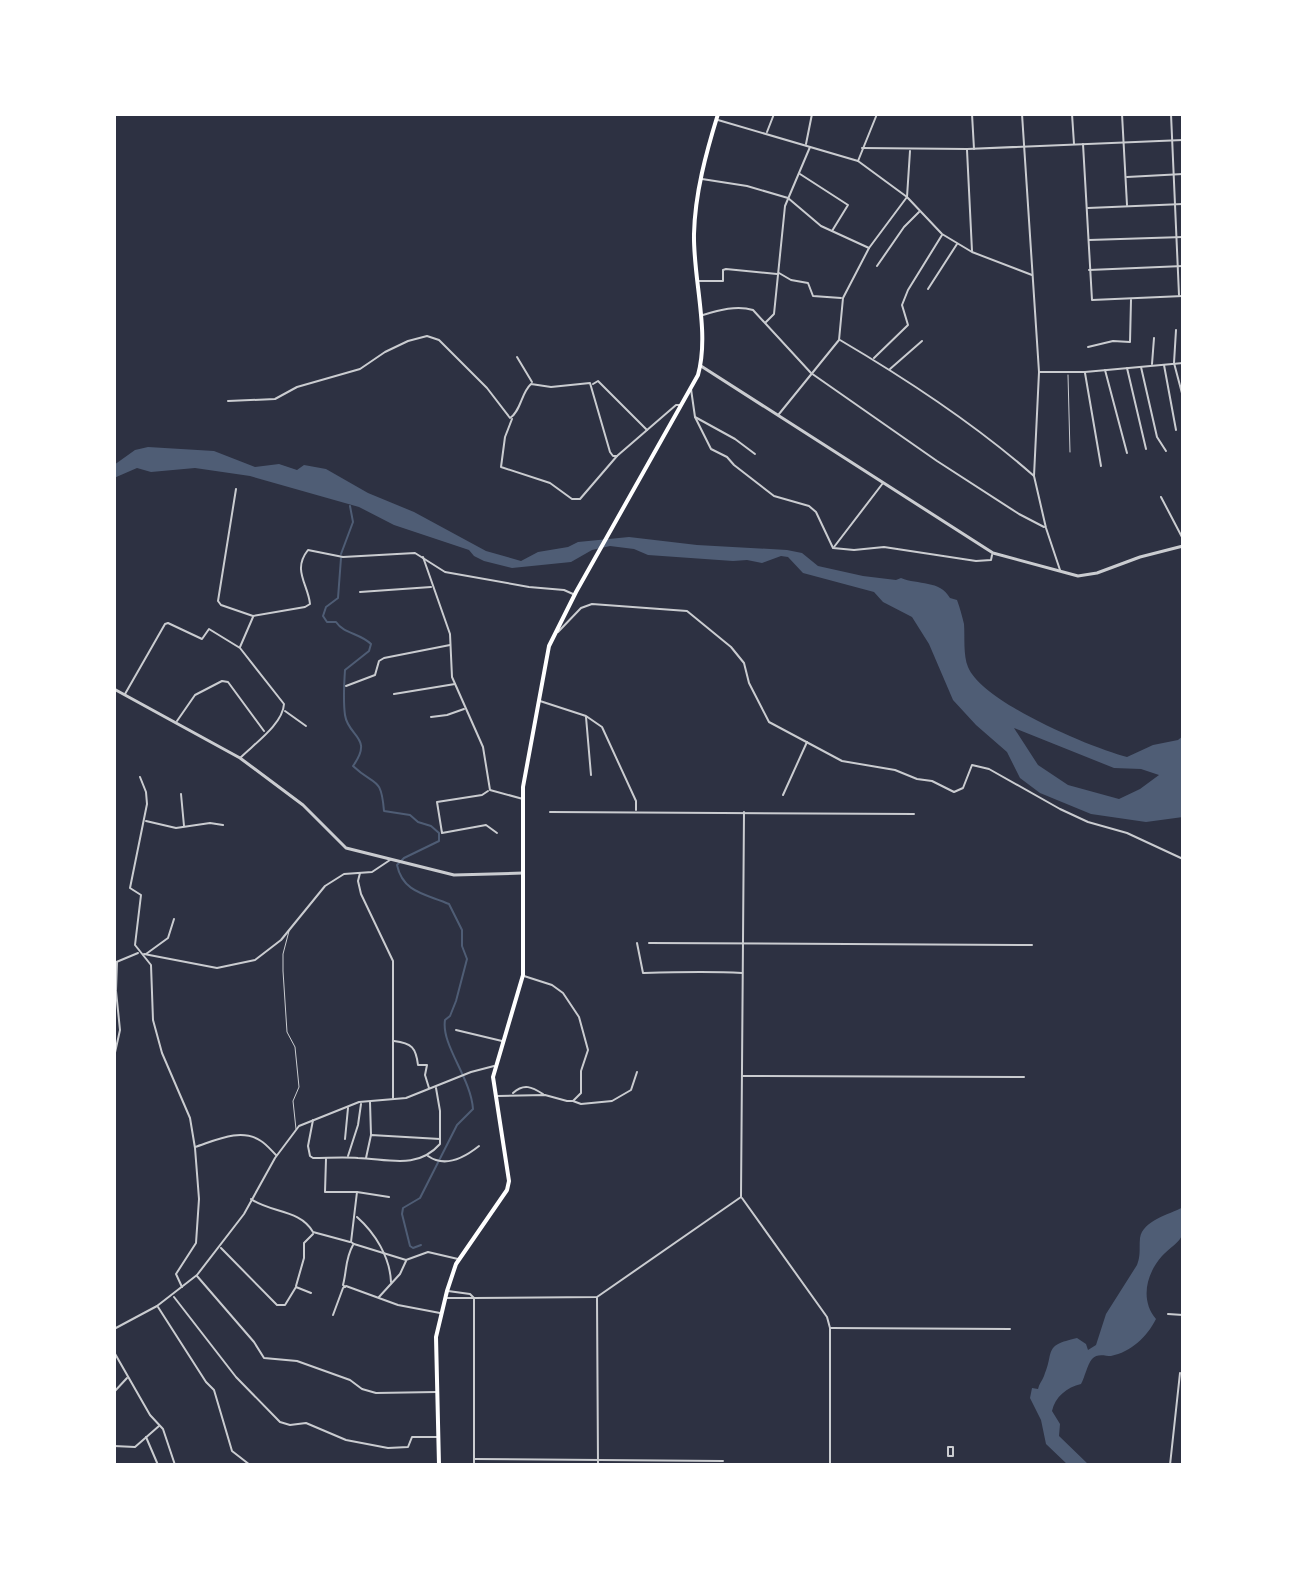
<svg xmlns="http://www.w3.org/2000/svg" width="1297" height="1579" font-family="'Fira Sans Condensed',sans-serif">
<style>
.water{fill:#4f5d75;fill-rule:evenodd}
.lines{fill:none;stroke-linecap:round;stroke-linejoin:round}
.stream{stroke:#4f5d75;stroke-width:2}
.service{stroke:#caccd0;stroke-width:1}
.minor{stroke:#caccd0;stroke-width:2}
.tertiary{stroke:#caccd0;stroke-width:3}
.trunk{stroke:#fff;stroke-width:4}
</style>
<rect width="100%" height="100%" fill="#2d3142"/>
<!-- water -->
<g class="water">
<path d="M148,447L214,451L255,467L279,464L297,470L304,465L326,469L368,493L414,512L486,551L521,561L538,552L568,547L578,542L629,537L697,545L787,550L802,553L818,566L863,576L896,580L901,578C918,585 940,580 950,598L957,600C960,608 962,616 964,624C965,637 963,655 968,667C982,702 1091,748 1127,757L1153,745L1178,740L1183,736V817L1146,822L1091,814L1040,793L1020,778L1007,752L976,725L953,700L929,644L912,617L883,602L874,592L803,573L788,557L781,556L762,563L747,560L733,561L648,555L634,549L610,546L592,550L571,562L512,568L484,561L474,556L469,550L394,525L359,507L250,476L195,468L151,472L137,468L114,478V465L135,450ZM1014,728L1114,768L1141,769L1159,775L1140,789L1119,799L1068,785L1038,765Z"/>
<path d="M1183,1207C1183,1214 1185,1226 1183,1233C1180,1243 1169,1248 1162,1256C1146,1274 1140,1300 1156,1319C1147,1337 1131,1352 1111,1356C1105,1356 1097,1353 1092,1359C1087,1365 1085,1377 1081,1384C1067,1387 1055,1397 1052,1411L1060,1424L1059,1436L1089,1465H1068L1046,1444L1041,1420L1030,1398L1032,1388L1038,1389C1039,1384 1042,1381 1044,1376C1055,1351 1042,1346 1077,1338L1086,1344L1088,1350L1096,1345L1106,1314L1137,1265C1141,1255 1139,1248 1140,1238C1143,1220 1169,1215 1183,1207Z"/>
</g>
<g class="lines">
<!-- stream -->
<g class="stream">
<polyline points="341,554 353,522 350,506"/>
<path d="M341,558L338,598L326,607L323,616L327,622H336C344,634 360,633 371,644L369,651L345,670C344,685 343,701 345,715C348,737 374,737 353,766C375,787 381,775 384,811L410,815L418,822L431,826L439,833V841L404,858L397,865C403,893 426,894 449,904L462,930V946L467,959L456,1001L450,1016L445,1020C441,1045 471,1078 473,1109L457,1125L420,1198L403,1208L402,1214L410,1246L413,1248L421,1245"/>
</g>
<!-- service -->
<g class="service">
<polyline points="1068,375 1070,452"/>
<polyline points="289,931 283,954 283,971 287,1032 295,1047 299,1087 293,1101 296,1129"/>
</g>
<!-- minor -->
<g class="minor">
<polyline points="972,114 974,149"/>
<polyline points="1022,114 1039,372 1034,476 1046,528 1060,570"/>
<polyline points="1072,114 1074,144"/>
<polyline points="1122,114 1127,205"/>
<polyline points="1171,114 1179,295"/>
<polyline points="718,120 858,161 907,197 942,234 972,252 1032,275"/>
<polyline points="767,132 774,114"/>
<polyline points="806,144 812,114"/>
<polyline points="1083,144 1092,300 1183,296"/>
<polyline points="862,148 967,149 1183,140"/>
<polyline points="967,150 972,251"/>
<polyline points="858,161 877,114"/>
<polyline points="800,174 848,205 832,231"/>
<polyline points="1127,177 1183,174"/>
<polyline points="702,179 747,186 788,198 821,226 869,248"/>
<polyline points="1088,208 1183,204"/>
<polyline points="1089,240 1183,237"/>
<polyline points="877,266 904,227 919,212"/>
<polyline points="1089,270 1183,266"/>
<polyline points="779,273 791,280 808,283 813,296 841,298"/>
<polyline points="699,281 723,281 723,270 726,269 777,274"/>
<polyline points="928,289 957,244"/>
<path d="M703,315C719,310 737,305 753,310L811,373L937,461L1019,514L1044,527"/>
<polyline points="766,322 774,314 785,206 810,147"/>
<polyline points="1176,330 1174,363 1183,397"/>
<path d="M840,340C908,380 975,424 1034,476"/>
<polyline points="1088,347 1113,341 1130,342 1131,300"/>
<polyline points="517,357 532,382"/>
<polyline points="874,358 908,325 902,305 908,290 942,235"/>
<polyline points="1152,364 1154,338"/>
<polyline points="1164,365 1176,430"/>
<polyline points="1141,367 1157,437 1166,451"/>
<polyline points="1127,368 1146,449"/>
<polyline points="890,369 922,341"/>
<polyline points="1105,370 1127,453"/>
<polyline points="1040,372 1085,372 1183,363"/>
<polyline points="1085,373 1101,466"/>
<polyline points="593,384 598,381 647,430"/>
<polyline points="691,389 695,417 711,449 727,457 734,465 774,496 809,506 816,512 833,548 854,550 884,547 976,561 991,560 992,555"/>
<path d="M228,401L275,399L297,387L360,369L385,352L408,341L427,336L439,340L487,388L510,418C521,411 521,393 531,384L551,387L590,383L610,452L613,456H617L676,405H680"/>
<polyline points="779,414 839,340 843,298 869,248 907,197 910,151"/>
<polyline points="695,417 735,439 755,454"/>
<polyline points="512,419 505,437 501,467 550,483 572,499 580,499 617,456"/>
<path d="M236,489L218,601L221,605L253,616L305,607L310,604C308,584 292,570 308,550L343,557L415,553L445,572L529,587L564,590L573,594"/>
<polyline points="1161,497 1183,539"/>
<polyline points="834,547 883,483"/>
<polyline points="423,557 450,634 452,677 483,747 490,790 523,799"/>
<polyline points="360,592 431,587"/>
<polyline points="558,632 581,608 592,604 687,611 731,647 744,663 749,683 769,722 842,761 895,770 917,779 932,781 954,792 963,788 972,765 989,769 1060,809 1088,822 1127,833 1183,859"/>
<polyline points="240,647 253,617"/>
<polyline points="346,686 375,675 379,661 384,658 450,645"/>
<path d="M125,694L165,624L168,623L202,639L209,629L240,648L284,704C283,724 254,744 240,758"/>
<polyline points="394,694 455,684"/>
<polyline points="540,701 586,716 602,727 636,801 636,810"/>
<polyline points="285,711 306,726"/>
<polyline points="431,717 447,715 464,709"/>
<polyline points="586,717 591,775"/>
<polyline points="177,721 195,695 222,681 228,682 264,731"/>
<polyline points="140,777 146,792 147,804 130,888 141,895 135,945 151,965 153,1020 162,1053 190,1118 195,1148 199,1199 196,1243 176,1274 182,1287"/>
<polyline points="488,791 482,795 437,802 442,833 486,825 497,833"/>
<polyline points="181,794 184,826"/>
<polyline points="783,795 807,742"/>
<polyline points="550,812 914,814"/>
<polyline points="146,821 176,828 210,823 223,825"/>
<polyline points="360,873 358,881 361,894 393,961 393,1098"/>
<path d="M637,943L643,973C676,972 708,971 742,973"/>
<polyline points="649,943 1032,945"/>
<polyline points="144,954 217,968 255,960 281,940 325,886 344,874 372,872 390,860"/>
<polyline points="146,954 168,938 174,919"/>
<polyline points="114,963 138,953"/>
<polyline points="116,990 117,962"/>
<polyline points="456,1030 502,1041"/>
<path d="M394,1041C412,1043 416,1048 418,1065H427L425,1075L429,1088"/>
<polyline points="114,1057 120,1030 116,991"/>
<polyline points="743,1076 1024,1077"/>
<polyline points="114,1091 114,1092"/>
<path d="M513,1093C524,1083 532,1087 543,1094"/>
<polyline points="498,1096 545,1095 567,1101 573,1101 581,1093 581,1071 588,1050 579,1017 563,993 552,985 524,976"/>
<polyline points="573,1101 581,1104 612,1101 631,1090 637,1072"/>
<polyline points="370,1102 371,1135"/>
<path d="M313,1120L308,1146L310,1156L313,1158C328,1158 343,1157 358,1158C388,1159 417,1170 440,1144V1111L436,1088"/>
<polyline points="345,1139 348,1108"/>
<path d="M195,1147C214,1141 241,1127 261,1141C266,1144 271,1150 276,1155"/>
<polyline points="348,1156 358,1125 361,1104"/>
<path d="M428,1156C445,1168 464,1158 479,1146"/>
<polyline points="366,1158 371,1135 440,1139"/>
<polyline points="326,1159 325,1192 357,1192 389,1197"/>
<polyline points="357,1192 351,1242 354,1244 406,1260 428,1252 458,1259"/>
<polyline points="742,1198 827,1317 830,1328 830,1465"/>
<path d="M251,1199C270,1213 300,1209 313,1232L350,1242"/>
<path d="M357,1217C375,1233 390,1257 391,1282"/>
<polyline points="221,1248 277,1305 285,1305 296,1287 311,1293"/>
<polyline points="197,1276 254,1342 264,1358 297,1361 350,1380 362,1389 376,1393 436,1392"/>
<polyline points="296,1286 304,1258 304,1243 313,1234"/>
<path d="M345,1287L343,1285C347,1270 345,1259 353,1245"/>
<polyline points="174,1297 236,1377 280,1422 290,1425 306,1423 346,1440 388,1448 408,1447 412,1437 437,1437"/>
<polyline points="379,1297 400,1274 406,1261"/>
<polyline points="446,1298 474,1298 470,1294 448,1291"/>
<polyline points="597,1298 598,1465"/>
<polyline points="158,1307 206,1382 214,1390 232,1451 250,1465"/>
<polyline points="1168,1314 1183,1315"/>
<polyline points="333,1315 343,1288 346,1286 398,1305 440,1313"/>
<polyline points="831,1328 1010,1329"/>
<polyline points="114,1329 157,1306 197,1275 244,1214 275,1158 299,1126 359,1102 406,1098 471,1072 494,1066"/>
<polyline points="114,1352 150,1415 163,1429 175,1465"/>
<polyline points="114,1392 127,1378"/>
<polyline points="146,1437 158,1465"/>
<polyline points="114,1446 135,1447 159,1426"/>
<rect x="948" y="1447" width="5" height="9"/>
<polyline points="475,1459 723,1461"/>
<polyline points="474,1465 474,1298 597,1297 741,1197 744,812"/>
<polyline points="1170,1465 1180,1373"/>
</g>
<!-- tertiary -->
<g class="tertiary">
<polyline points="701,366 993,553 1078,576 1097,573 1140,557 1183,546"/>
<polyline points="114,689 240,758 303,805 346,848 454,875 523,873"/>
</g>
<!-- trunk -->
<path class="trunk" d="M439,1465L436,1337L447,1291L456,1264L507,1190L509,1181L493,1077L523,975V787L549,646L576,592L698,375C710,332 693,279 694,234C695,193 706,153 718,114"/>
</g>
<!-- border -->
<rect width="1297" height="1579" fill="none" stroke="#ffffff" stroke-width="232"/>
</svg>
